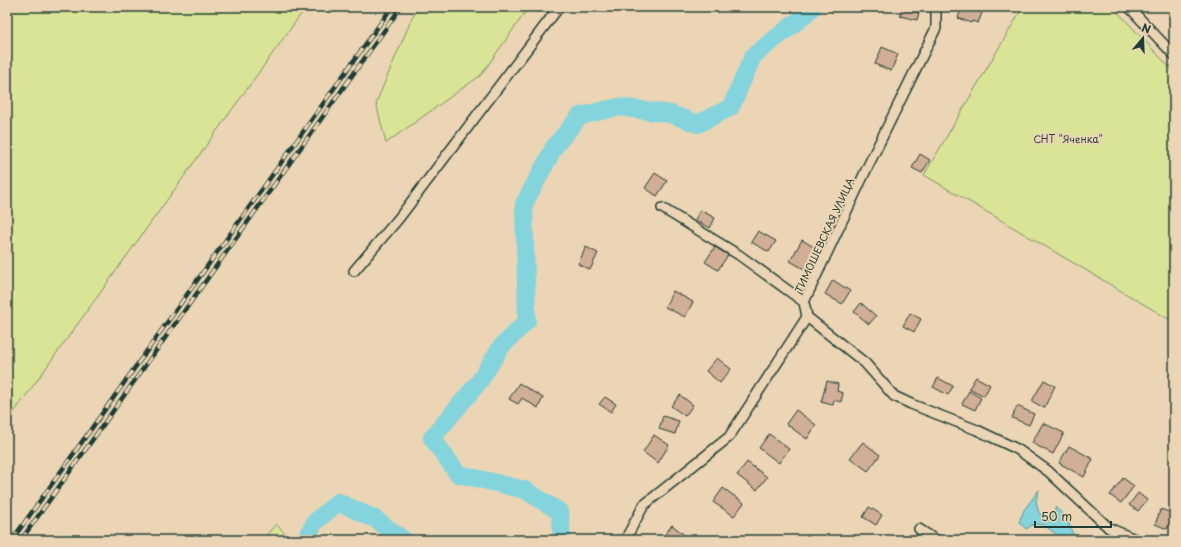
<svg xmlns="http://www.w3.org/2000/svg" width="1181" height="547" font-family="'Playpen Sans',sans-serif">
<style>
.green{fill:#d9e496;stroke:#7c9065}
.water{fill:#83d4dd;stroke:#5b9899}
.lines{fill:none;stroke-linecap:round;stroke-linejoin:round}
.river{stroke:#83d4dd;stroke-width:18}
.building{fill:#d1ae96;stroke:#1f3d34}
.minor-casing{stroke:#1f3d34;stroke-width:12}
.minor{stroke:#ebd5b4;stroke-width:9}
.rail-casing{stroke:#1f3d34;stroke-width:4.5}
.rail{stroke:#ebd5b4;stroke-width:3;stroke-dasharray:9;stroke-linecap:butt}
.labels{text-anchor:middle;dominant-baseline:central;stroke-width:4;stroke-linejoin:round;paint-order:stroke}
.park-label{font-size:10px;fill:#284539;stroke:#ebd5b4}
.street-label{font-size:10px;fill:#1f3d34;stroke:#ebd5b4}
</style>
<rect width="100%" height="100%" fill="#ebd5b4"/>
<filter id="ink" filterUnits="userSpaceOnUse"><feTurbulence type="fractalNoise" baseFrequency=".025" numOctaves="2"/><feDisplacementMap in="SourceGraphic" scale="8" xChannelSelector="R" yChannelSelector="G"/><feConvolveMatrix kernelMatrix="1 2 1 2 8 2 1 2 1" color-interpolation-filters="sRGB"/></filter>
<g filter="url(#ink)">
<!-- green -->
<g class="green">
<polygon points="7,7 306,7 7,422"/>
<polygon points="420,7 529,7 481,75 386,143 376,103 412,18"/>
<polygon points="1023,7 1113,7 1174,72 1174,322 924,175"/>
<polygon points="276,524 291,540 262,540"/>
</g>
<!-- water -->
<polygon class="water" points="1039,490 1036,501 1039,514 1051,519 1055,513 1055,507 1067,518 1072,532 1077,540 1064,540 1044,525 1034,524 1026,529 1019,522 1024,510"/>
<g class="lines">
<!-- river -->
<g class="river">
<polyline points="305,540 315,522 338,502 375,519 404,540"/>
<polyline points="562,540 560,512 525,490 458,474 432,438 479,382 501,347 527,321 524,204 555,146 580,116 618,107 671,114 698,124 731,107 753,56 799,20 813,7"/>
</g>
</g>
<!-- building -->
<g class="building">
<polygon points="905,7 913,7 912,11 919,13 917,20 900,16 902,8 905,9"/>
<polygon points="962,7 977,7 976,10 982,13 978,23 972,21 971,23 958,18"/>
<polygon points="882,47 898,54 891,71 875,64"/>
<polygon points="920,154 930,160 922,173 912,168"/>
<polygon points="655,173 667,181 657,196 645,188"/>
<polygon points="700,210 715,218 710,228 695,220"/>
<polygon points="758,231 776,241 769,252 751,242"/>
<polygon points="802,240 817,249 806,270 790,261"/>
<polygon points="586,247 598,253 590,270 578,264"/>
<polygon points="715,247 728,255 718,270 705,262"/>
<polygon points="833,280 850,291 842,304 825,294"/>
<polygon points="673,291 693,302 685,317 665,307"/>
<polygon points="861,303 876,316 869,324 854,312"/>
<polygon points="910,313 921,319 914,332 903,326"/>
<polygon points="717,358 731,369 720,383 706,371"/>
<polygon points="976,377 990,385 984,396 969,388"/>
<polygon points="938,378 953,386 948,395 933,387"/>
<polygon points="1044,380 1055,386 1044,408 1032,401"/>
<polygon points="827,381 838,384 837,391 843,393 841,402 834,400 833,405 821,402"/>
<polygon points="519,383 543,398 538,408 522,398 518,404 509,399"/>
<polygon points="969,391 981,398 975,410 962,404"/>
<polygon points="680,395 693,405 685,416 671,406"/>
<polygon points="605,397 616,404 611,412 599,404"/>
<polygon points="1017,406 1034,414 1029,425 1012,418"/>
<polygon points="796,410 816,425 807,439 786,424"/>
<polygon points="663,416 679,421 675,434 659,429"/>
<polygon points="1043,423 1064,433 1053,454 1032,443"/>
<polygon points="769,434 789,449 779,463 759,448"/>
<polygon points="654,435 669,445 658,463 643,452"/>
<polygon points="863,442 880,455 868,471 850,458"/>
<polygon points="1069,446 1093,459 1084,477 1059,463"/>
<polygon points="747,462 767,477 757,490 737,475"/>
<polygon points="1123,478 1134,486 1121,503 1110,495"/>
<polygon points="723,488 744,503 734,516 713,502"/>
<polygon points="1138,493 1147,500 1138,511 1129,505"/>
<polygon points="869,507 882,515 876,525 863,517"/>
<polygon points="1161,509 1174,514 1167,529 1155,524"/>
<polygon points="672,525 687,537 685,540 667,540 663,537"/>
</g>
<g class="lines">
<!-- minor casing -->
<g class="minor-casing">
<g id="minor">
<polyline points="1129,7 1174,55"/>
<polyline points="662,208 739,255 804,302"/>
<polyline points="354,271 399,218 559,7"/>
<polyline points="807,317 865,363 894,396 911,404 977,430 1017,449 1048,471 1109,528 1137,540"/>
<polyline points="919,529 936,540"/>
<polyline points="625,540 644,505 729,437 807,317 804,302 868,166 936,28 936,13 935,7"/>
</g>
</g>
<!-- minor -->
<use href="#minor" class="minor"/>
<!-- rail casing -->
<g class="rail-casing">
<g id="rail">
<polyline points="12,540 392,7"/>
<polyline points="21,540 401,7"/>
</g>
</g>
<!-- rail -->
<use href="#rail" class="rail"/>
</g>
</g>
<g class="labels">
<!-- park labels -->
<g class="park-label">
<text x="1068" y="138">СНТ "Яченка"</text>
</g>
<!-- street labels -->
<g class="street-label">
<text transform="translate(824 235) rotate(-65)">ТИМОШЕВСКАЯ УЛИЦА</text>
</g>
</g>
<!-- margin -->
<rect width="1181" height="547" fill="none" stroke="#ebd5b4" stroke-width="24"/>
<rect x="12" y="12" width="1157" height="523" fill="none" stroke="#1f3d34" stroke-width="1.5" filter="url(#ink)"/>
<!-- north arrow -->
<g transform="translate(1143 38) rotate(19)" stroke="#ebd5b4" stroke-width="3" paint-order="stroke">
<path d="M0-3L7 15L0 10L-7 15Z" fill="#1f3d34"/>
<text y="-6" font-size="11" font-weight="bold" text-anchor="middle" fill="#1f3d34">N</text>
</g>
<!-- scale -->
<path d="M1035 521v6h76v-6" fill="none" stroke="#1f3d34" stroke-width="2"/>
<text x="1041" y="521" font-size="12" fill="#1f3d34" stroke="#ebd5b4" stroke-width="3" paint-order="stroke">50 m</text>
</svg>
